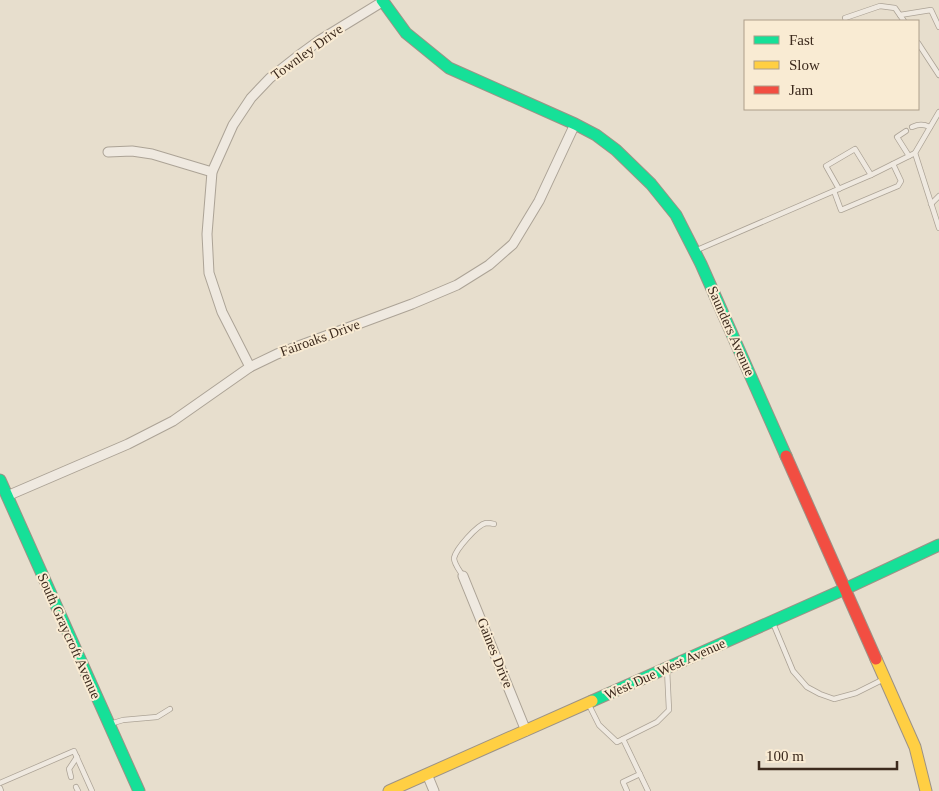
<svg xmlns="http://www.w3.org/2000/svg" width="939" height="791" font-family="'Times New Roman',serif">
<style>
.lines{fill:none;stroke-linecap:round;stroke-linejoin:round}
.lane-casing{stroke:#aca396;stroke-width:6}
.street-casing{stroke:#aca396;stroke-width:11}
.fast-casing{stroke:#9c9286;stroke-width:13}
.slow-casing{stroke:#9c9286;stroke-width:13}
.jam-casing{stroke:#9c9286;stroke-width:13}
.lane{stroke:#efe9e0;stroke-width:4.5}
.street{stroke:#efe9e0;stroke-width:9}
.fast{stroke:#16e098;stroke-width:11}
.slow{stroke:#ffcf43;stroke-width:11}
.jam{stroke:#f24e42;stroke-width:11}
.labels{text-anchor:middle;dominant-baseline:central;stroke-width:4;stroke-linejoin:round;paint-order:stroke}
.street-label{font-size:14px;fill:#3c2a1d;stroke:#f9ebd3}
</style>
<rect width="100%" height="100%" fill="#e7decd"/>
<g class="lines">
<!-- lane casing -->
<g class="lane-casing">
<g id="lane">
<polyline points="900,15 931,10 939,27"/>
<polyline points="845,18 880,6 895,8 904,21"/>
<polyline points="918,43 939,75"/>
<polyline points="939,112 915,153 939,228"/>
<path d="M912,127C919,124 923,124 930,127"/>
<polyline points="906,131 897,137 909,156"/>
<polyline points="839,189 826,166 855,149 871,175"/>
<polyline points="834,191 841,210 898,186 901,181 893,164"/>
<polyline points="931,204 939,196"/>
<polyline points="697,250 871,175 915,153"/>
<path d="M463,576C460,571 454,564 454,558C456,549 477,525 486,523C490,523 491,523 494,524"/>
<polyline points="773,623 793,671 807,687 820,694 834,699 856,693 884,679"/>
<polyline points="589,705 599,725 617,742 657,722 669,710 667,669"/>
<polyline points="110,724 123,720 157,717 170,709"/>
<polyline points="623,739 648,791"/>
<polyline points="71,777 69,769 77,757"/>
<polyline points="0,783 74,751 92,791"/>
<polyline points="76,787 78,791"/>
<polyline points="0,788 1,791"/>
<polyline points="627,791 623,782 640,774"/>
</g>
</g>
<!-- street casing -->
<g class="street-casing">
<g id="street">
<polyline points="108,152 132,151 152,154 212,172"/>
<polyline points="250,367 222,312 209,273 207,234 212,172 233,125 251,98 270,78 298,56 320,40 382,2"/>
<polyline points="7,496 128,444 173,421 250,367 277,354 412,304 457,285 489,265 513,244 539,201 575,124"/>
<polyline points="463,576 526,731"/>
<polyline points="427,774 434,791"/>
</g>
</g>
<!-- fast casing -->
<g class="fast-casing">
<g id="fast">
<polyline points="382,0 406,33 449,68 575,124 596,135 616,150 651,184 676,215 701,264 786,456"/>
<polyline points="0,480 139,791"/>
<polyline points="592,701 845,589 939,545"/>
</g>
</g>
<!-- slow casing -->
<g class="slow-casing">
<g id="slow">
<polyline points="876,659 915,747 926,791"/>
<polyline points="389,791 592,701"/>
</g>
</g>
<!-- jam casing -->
<g class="jam-casing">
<polyline id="jam" points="786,456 876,659"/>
</g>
<!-- lane -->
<use href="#lane" class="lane"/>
<!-- street -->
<use href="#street" class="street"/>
<!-- fast -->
<use href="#fast" class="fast"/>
<!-- slow -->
<use href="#slow" class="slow"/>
<!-- jam -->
<use href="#jam" class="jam"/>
</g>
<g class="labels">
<!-- street labels -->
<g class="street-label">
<text transform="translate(307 52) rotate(-36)">Townley Drive</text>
<text transform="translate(731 331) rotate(66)">Saunders Avenue</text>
<text transform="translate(320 338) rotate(-20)">Fairoaks Drive</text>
<text transform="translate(69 636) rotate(66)">South Graycroft Avenue</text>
<text transform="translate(495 653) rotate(68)">Gaines Drive</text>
<text transform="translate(665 669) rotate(-24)">West Due West Avenue</text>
</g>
</g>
<!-- legend -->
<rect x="744" y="20" width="175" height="90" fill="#f9ebd3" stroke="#ad9e8a"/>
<rect x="754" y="36" width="25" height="8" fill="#16e098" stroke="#ad9e8a"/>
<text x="789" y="45" font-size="15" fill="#3c2a1d">Fast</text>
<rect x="754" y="61" width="25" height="8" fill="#ffcf43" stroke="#ad9e8a"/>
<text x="789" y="70" font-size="15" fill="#3c2a1d">Slow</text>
<rect x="754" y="86" width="25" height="8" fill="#f24e42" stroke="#ad9e8a"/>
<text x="789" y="95" font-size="15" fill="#3c2a1d">Jam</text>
<!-- scale -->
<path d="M759 761v8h138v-8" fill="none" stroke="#3c2a1d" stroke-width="2.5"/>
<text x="766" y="761" font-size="15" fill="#3c2a1d" stroke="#f9ebd3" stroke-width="4" paint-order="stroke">100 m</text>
</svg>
